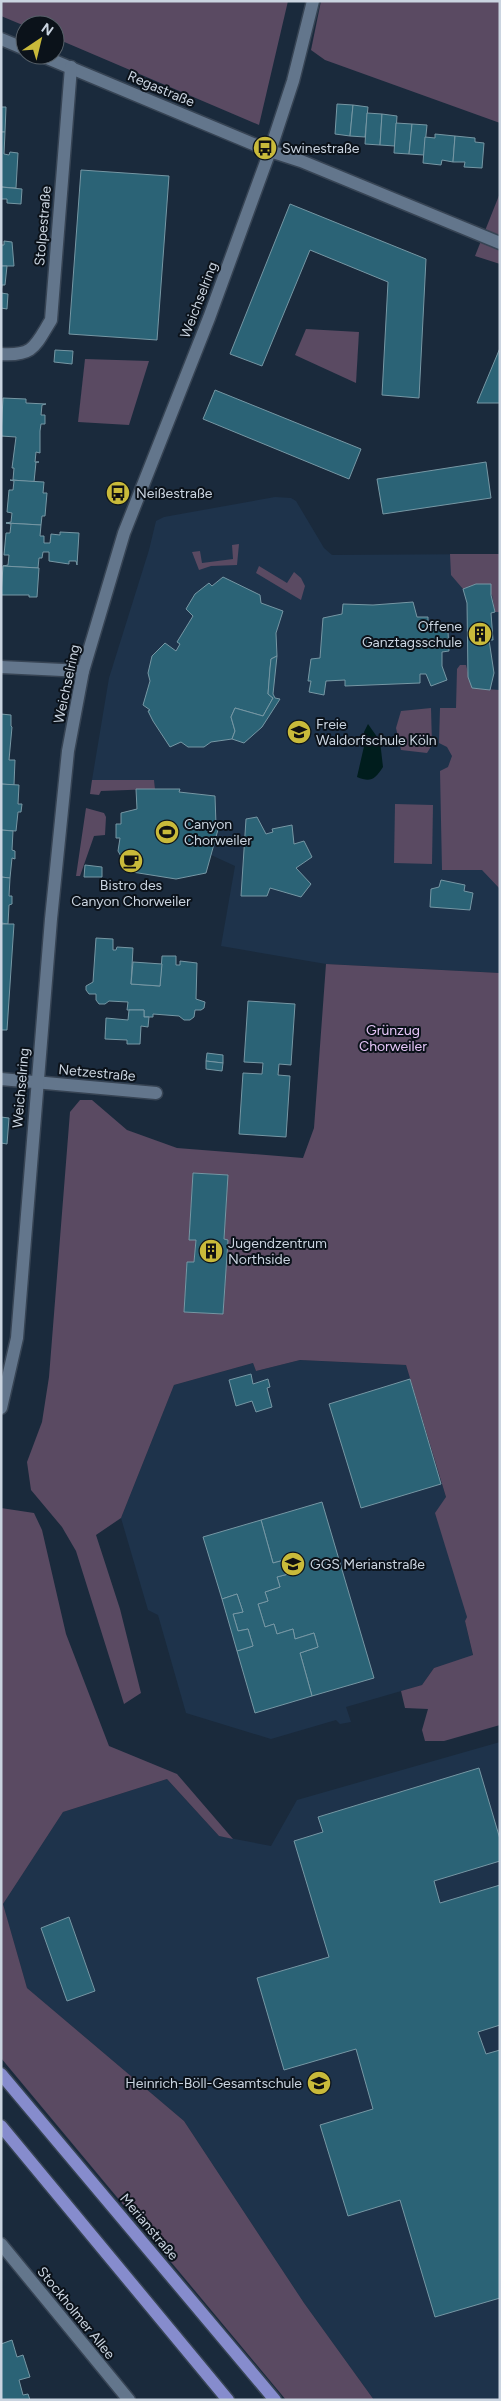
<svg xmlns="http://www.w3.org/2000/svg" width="501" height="2401" font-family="Figtree,sans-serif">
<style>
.built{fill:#1e334b}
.green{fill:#5a4a62;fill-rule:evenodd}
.water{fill:#001d1d}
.building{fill:#2b6376;stroke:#7697a4}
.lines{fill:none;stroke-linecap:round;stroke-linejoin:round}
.street-casing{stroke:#374454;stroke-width:15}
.secondary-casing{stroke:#374454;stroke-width:15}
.primary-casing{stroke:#374454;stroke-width:15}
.street{stroke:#63768c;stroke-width:12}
.secondary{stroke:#63768c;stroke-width:12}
.primary{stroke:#868ccd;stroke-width:12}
.labels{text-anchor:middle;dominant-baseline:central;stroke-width:4;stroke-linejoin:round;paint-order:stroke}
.street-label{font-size:14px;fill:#cad4e0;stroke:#0b121a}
.poi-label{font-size:14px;fill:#cad4e0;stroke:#0b121a;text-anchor:start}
.park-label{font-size:14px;fill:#e6c6f8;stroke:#0b121a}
</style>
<rect width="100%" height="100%" fill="#1a2a3c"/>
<!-- built -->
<g class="built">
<polygon points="275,497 291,498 296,501 324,548 332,555 500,554 500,973 326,964 221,946 235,866 211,855 219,827 216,825 215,796 179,792 179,789 155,789 154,781 92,780 109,678 149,550 156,521 164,517"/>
<polygon points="300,1360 406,1365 446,1497 467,1617 465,1621 473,1656 434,1668 422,1685 346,1707 351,1722 340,1724 336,1720 271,1739 186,1713 158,1615 148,1610 121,1518 174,1385 253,1363 256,1371"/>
<polygon points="500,1742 500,2400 374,2400 304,2303 184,2121 27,1988 3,1904 63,1812 167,1779 219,1836 271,1846 297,1800"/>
</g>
<!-- green -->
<g class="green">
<polygon points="1,1 288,1 259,125 55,38 55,25 25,26 1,16"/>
<polygon points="321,1 500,1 500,123 325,60 311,50"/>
<polygon points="500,193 500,264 475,256"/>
<polygon points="306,329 359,332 356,383 295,355"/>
<polygon points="85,359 149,361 129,425 78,422"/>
<polygon points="239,544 237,565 211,566 199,570 192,552 200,551 202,563 233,559 232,545"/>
<polygon points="450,554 500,554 500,612 495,612 492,595 476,584 463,589 451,575"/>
<polygon points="259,566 287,583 294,572 301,578 305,586 301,600 256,573"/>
<polygon points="460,665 466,665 472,688 500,690 500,889 482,870 442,870 440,771 448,767 452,756 447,747 439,743 440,708 456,708 457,669"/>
<polygon points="431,708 432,745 427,753 401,750 396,728 401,711"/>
<polygon points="92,780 154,780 155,789 101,791 99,795 90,794"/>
<polygon points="395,804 433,805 432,864 394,863"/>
<polygon points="86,808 104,813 106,817 105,835 94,836 80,876 76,876"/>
<path d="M326,964L500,973V1725L444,1741H425L422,1730L428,1709L405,1708L401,1691L422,1685L434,1668L473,1655L465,1621L467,1617L435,1513L446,1497L406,1365L300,1360L256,1371L253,1363L174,1385L121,1518L96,1535L120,1609L141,1693L124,1704L76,1551L62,1527L31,1490L27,1462L42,1422L49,1377L70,1112L80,1100H92L127,1130L177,1148L303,1158L314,1128ZM193,1173L228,1175L224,1239L228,1240L223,1314L184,1312L187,1262H194L196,1240L189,1239Z"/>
<polygon points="1,1508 34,1513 42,1530 66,1634 109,1746 177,1774 233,1839 219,1836 167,1779 63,1812 3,1904 27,1988 184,2121 304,2303 374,2400 286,2400 1,2058"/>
</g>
<!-- water -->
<path class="water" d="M368,724L380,741L383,767C375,779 371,783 357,777L365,742L364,732Z"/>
<!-- building -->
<g class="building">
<polygon points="337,104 353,105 350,136 335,134"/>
<polygon points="353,105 368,107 365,137 350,136"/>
<polygon points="1,107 6,107 5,132 1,132"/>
<polygon points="367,113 382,114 380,145 365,144"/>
<polygon points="382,114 397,116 395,146 380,145"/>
<polygon points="396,123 412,124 409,154 394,153"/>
<polygon points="412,124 427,125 424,155 409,154"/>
<polygon points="1,132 5,132 4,154 9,155 10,152 18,153 16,188 1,187"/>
<polygon points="435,134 455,136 453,162 442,160 441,165 423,163 425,137 435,138"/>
<polygon points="455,136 475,138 475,142 484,143 482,168 464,167 465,162 453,162"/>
<polygon points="81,170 169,176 157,340 69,334"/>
<polygon points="1,187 22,189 21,204 7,203 7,199 1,199"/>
<polygon points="290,204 426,259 419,398 382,395 388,282 310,250 262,366 230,354"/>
<polygon points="4,241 12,242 14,266 1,266 1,245 4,245"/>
<polygon points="1,266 7,266 5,285 2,285 1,293"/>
<polygon points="1,293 8,294 7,309 1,308"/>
<polygon points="500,348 500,403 477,403"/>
<polygon points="55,350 73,351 72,364 54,362"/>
<polygon points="215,390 361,449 349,479 203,419"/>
<polygon points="3,398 26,399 26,403 46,404 42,405 41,415 45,415 45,424 41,424 40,431 40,453 36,452 35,462 39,462 36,462 34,482 13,480 14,468 12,468 16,437 1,436"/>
<polygon points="486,462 491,498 383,514 377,479"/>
<polygon points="10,480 44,482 43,493 47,493 45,516 42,516 41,525 6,523 11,522 12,513 7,512 9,490 13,490 14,481"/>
<polygon points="6,523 41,525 40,536 44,536 44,543 50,543 51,534 60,535 60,532 79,533 77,565 76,561 69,561 69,564 49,561 49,552 43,552 42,558 39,558 38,568 3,566 8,565 9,555 4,555 6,533 10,533 11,524"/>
<polygon points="3,566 39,568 37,597 29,597 29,595 1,595"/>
<polygon points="223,577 260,595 261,603 283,611 276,633 277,656 271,659 268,694 273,698 263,716 235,708 231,717 235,731 232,739 211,742 204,747 188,747 181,742 170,747 153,721 148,711 150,710 143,705 150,681 148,673 152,656 165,643 176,651 180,644 177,642 193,616 186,609 195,594 209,583 212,586"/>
<polygon points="476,584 491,584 491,595 495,612 491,613 493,640 489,640 494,673 490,690 472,688 468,677 467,603 463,589"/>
<polygon points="413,602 417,617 428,617 428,629 448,631 449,651 442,652 442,666 447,680 431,686 426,674 420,674 420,683 345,686 345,680 326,681 324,695 309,692 311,681 308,681 311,659 320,658 323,618 342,614 343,604 373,605"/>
<polygon points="277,656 273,694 275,698 280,699 262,727 244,743 232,739 235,731 231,717 235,708 263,716 273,698 268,694 270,668 271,659"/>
<polygon points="1,714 11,715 11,726 12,727 9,760 15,760 14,785 1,784"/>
<polygon points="1,784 19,785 18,804 22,804 21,812 18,812 16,831 1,830"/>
<polygon points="136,789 180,789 179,792 215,796 216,825 219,826 206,873 176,879 126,871 126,865 118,851 120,838 116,838 116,824 121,824 121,813 137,809"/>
<polygon points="257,817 266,834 273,832 272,829 292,825 294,844 304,841 312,857 296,868 311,884 301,897 270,888 267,896 241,896 246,819"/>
<polygon points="1,830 13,831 12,850 15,851 15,859 12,858 10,878 1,877"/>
<polygon points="85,865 102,867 102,877 84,877"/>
<polygon points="1,877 10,878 9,896 12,896 12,904 9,905 8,924 1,923"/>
<polygon points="441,880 465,885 464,891 473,893 470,910 430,907 431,889 439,887"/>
<polygon points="1,924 14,924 7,1030 1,1030"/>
<polygon points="96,938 113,939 113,950 116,950 117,947 133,948 131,984 160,986 162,956 176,956 176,965 180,965 180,961 197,963 196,999 205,1002 204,1008 201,1010 195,1010 194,1017 190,1020 184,1020 179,1016 153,1014 153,1017 144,1017 144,1010 127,1010 128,1002 109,1001 105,1004 99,1004 96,1000 96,994 89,994 86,990 86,986 93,982"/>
<polygon points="133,962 162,964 160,986 131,984"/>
<polygon points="248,1001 295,1004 291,1065 279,1064 278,1075 290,1076 286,1137 239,1134 243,1073 262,1074 263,1063 244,1062"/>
<polygon points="129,1010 144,1010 144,1017 149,1017 148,1027 141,1026 140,1044 127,1044 127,1040 105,1039 106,1018 128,1020"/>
<polygon points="207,1053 223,1055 223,1063 206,1061"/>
<polygon points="206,1061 223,1063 222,1071 206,1069"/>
<polygon points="1,1117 9,1118 7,1144 1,1143"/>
<polygon points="193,1173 228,1175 224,1239 228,1240 223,1314 184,1312 187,1262 194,1262 196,1240 189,1240"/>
<polygon points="251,1374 253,1384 268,1379 270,1387 267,1388 272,1407 256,1412 252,1401 236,1406 229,1380"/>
<polygon points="410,1379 441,1484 361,1508 329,1404"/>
<polygon points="322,1502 374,1678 312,1696 300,1653 318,1647 314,1633 295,1639 293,1629 277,1634 274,1624 265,1627 258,1604 268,1601 265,1592 280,1587 277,1577 296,1572 292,1558 273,1563 261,1520"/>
<polygon points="261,1520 273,1563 292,1558 296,1572 277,1577 280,1587 265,1592 268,1601 258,1604 265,1627 274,1624 277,1634 293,1629 295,1639 314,1633 318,1647 300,1653 312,1696 255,1713 237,1651 253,1646 248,1629 238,1631 233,1614 243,1612 237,1594 222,1599 203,1537"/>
<polygon points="237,1594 243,1612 233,1614 238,1631 248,1629 253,1646 237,1651 222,1599"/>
<polygon points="479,1768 500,1839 500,1861 434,1881 440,1903 500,1885 500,2025 478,2032 486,2054 500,2050 500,2298 435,2317 400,2200 348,2216 320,2125 373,2109 356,2049 284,2070 257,1978 329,1957 294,1841 323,1832 318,1817"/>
<polygon points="69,1917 95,1991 67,2001 41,1928"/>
<polygon points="12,2340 17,2357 23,2355 30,2377 19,2380 23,2395 28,2394 30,2400 1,2400 1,2344"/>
</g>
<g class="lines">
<!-- street casing -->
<g class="street-casing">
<g id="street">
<polyline points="1,39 25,49"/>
<polyline points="40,55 270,151 301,161 500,243"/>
<path d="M1,354C34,356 35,346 51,320L71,67"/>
<polyline points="1,667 83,671"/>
<polyline points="1,1079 156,1093"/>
<polyline points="1,2244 129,2400"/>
</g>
</g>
<!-- secondary casing -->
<g class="secondary-casing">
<polyline id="secondary" points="1,1408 17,1338 51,919 68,751 83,671 124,533 209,318 270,151 293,81 313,1"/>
</g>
<!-- primary casing -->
<g class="primary-casing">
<g id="primary">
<polyline points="1,2074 275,2400"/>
<polyline points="1,2126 228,2400"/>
</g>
</g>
<!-- street -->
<use href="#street" class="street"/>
<!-- secondary -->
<use href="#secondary" class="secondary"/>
<!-- primary -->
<use href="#primary" class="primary"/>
</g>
<!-- icons -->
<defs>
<g id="bus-disc" transform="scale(1.25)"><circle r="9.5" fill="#c9ba3a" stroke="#0b121a"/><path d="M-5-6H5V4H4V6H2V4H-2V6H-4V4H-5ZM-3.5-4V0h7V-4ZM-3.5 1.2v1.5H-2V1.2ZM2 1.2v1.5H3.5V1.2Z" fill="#111"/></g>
<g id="building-disc" transform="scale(1.25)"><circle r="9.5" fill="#c9ba3a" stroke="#0b121a"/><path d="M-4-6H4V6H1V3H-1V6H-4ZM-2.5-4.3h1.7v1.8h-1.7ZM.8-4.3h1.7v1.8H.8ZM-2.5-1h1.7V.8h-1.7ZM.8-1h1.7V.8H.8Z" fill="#111"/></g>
<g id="school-disc" transform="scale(1.25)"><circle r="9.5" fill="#c9ba3a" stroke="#0b121a"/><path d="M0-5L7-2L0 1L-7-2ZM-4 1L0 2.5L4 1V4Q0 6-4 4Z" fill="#111"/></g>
<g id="stadium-disc" transform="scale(1.25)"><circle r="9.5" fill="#c9ba3a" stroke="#0b121a"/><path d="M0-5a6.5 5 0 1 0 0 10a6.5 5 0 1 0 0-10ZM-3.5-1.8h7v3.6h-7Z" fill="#111"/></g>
<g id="cafe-disc" transform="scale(1.25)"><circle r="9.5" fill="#c9ba3a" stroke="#0b121a"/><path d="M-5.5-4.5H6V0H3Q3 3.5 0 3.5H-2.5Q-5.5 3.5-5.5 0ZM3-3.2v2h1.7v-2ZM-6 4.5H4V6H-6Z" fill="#111"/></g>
</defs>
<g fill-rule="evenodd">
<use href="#bus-disc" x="265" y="148"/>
<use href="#bus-disc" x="118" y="493"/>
<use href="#building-disc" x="480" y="634"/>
<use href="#school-disc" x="299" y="732"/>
<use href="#stadium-disc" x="167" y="832"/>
<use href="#cafe-disc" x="131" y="861"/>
<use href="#building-disc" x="211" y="1251"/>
<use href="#school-disc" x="293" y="1564"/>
<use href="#school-disc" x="319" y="2083"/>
</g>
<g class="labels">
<!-- street labels -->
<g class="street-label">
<text transform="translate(161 89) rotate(23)">Regastraße</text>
<text transform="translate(43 226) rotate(-85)">Stolpestraße</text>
<text transform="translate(199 300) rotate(-69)">Weichselring</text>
<text transform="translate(67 684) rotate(-78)">Weichselring</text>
<text transform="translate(97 1073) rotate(5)">Netzestraße</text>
<text transform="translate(21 1088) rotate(-85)">Weichselring</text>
<text transform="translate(149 2227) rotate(50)">Merianstraße</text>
<text transform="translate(76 2313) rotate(51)">Stockholmer Allee</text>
</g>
<!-- poi labels -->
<g class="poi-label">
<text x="282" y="148">Swinestraße</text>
<text x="136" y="493">Neißestraße</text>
<text x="462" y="626" text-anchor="end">Offene<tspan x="462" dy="16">Ganztagsschule</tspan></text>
<text x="316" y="724">Freie<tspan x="316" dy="16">Waldorfschule Köln</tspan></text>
<text x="184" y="824">Canyon<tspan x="184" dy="16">Chorweiler</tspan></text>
<text x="131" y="885" text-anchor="middle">Bistro des<tspan x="131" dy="16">Canyon Chorweiler</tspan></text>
<text x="228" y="1243">Jugendzentrum<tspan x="228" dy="16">Northside</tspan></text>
<text x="310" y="1564">GGS Merianstraße</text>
<text x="302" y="2083" text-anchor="end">Heinrich-Böll-Gesamtschule</text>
</g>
<!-- park labels -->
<g class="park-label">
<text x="393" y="1030">Grünzug<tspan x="393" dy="16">Chorweiler</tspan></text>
</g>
</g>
<!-- border -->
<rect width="501" height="2401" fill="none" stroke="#cad4e0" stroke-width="5"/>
<!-- north arrow -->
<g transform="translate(40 40) rotate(35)"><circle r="24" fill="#0b121a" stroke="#576069"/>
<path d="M0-4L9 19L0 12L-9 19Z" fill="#c9ba3a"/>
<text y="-8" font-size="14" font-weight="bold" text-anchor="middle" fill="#cad4e0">N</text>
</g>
</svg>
